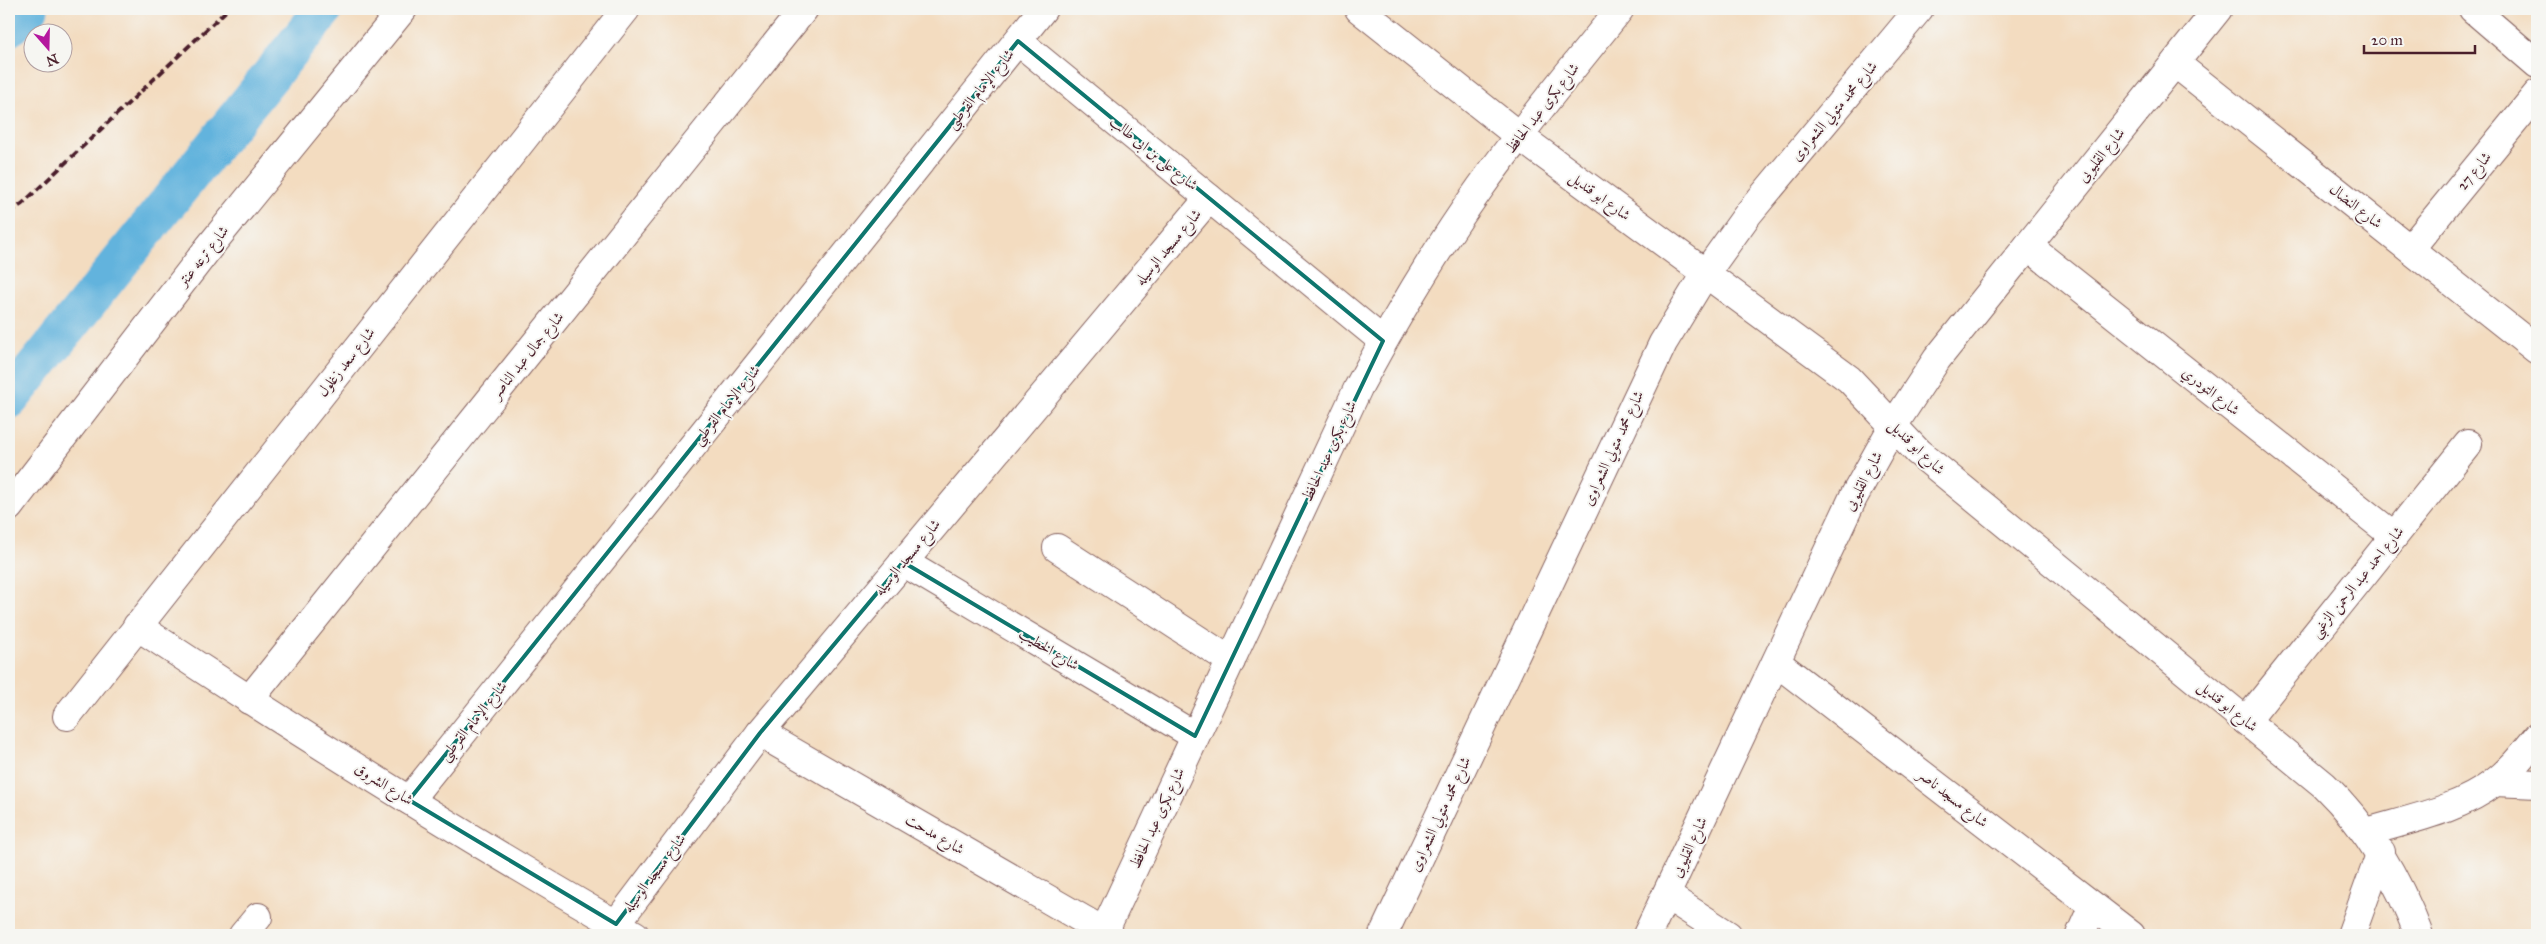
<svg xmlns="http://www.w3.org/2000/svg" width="2546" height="944" font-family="'IM FELL Great Primer',Amiri,serif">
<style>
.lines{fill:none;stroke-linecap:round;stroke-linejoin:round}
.canal{stroke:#62b3dd;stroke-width:39}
.street-casing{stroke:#85615f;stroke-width:30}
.street{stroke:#fff;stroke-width:28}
.rail{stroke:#4a1f2b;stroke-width:4;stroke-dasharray:8 4;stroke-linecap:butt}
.marked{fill:none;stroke:#0f766e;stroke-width:4;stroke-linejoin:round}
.labels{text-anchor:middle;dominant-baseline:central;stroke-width:4;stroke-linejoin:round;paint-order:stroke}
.street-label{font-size:15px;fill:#4a1f2b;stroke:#f6f6f2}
</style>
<rect width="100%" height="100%" fill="#f6f6f2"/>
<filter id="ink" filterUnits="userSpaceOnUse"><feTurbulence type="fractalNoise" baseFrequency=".02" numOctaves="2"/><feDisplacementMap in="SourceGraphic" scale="10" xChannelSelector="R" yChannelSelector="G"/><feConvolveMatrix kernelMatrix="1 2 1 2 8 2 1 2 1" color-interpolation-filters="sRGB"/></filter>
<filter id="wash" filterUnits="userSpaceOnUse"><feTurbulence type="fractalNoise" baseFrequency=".0096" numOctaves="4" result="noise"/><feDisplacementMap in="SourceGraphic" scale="20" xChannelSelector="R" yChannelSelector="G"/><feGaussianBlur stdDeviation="1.12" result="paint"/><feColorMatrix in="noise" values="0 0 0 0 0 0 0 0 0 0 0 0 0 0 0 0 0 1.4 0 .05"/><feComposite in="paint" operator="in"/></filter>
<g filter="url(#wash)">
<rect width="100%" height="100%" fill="#f3dcc0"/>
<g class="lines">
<!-- canal -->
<g class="canal">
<polyline points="9,27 29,9"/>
<polyline points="9,400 324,9"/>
</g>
</g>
</g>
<g filter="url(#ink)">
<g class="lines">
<!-- street casing -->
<g class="street-casing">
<g id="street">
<path d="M1359,9L1519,136L1849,379L1918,452L2324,785C2369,829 2397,877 2419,935"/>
<polyline points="2473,9 2537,64"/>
<polyline points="1018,41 1383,341"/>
<polyline points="2175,63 2537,350"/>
<polyline points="2028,246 2394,536"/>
<polyline points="2410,249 2537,94"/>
<polyline points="9,507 210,246 403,9"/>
<polyline points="1057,548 1231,661"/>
<polyline points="903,562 1195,736"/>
<path d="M137,626C300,734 466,838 635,935"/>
<polyline points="1776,662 2131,935"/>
<polyline points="249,700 804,9"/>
<polyline points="67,716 626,9"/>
<polyline points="2246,721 2468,444"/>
<polyline points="760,733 1110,935"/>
<polyline points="2495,782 2537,784"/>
<polyline points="409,800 1043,9"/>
<path d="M2367,832C2410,819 2459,810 2495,782C2512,769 2524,753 2537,737"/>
<polyline points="1666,895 1728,935"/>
<polyline points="616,924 760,733 1209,198"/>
<path d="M1104,932L1358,388C1395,319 1435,251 1480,188C1524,126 1573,68 1620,9"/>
<polyline points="243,935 258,917"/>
<polyline points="1383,935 1663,343 1705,274 1748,214 1919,9"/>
<polyline points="1647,935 1853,498 1893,426 1937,359 2218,9"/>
<polyline points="2080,935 2093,906"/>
<polyline points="2351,935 2381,852"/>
</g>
</g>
<!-- street -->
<use href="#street" class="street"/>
<!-- rail -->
<polyline class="rail" points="9,213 22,204 228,9"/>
</g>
</g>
<!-- marked area -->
<path class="marked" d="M1018,41L1383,341L1195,736L903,562L760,733L616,924L409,800Z"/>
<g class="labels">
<!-- street labels -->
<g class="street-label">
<text transform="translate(980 89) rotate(-51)">شارع الإمام القرطبى</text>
<text transform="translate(1542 108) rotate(-52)">شارع بكرى عبد الحافظ</text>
<text transform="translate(1834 111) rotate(-50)">شارع محمد متولي الشعراوى</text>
<text transform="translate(1154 153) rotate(39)">شارع على بن ابى طالب</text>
<text transform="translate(2101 155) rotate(-51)">شارع القليوبى</text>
<text transform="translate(2474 171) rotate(-51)">شارع 27</text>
<text transform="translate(1600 196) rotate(36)">شارع ابو قنديل</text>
<text transform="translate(2356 206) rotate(38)">شارع النضال</text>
<text transform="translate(1168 247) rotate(-50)">شارع مسجد الوسيله</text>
<text transform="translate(203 256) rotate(-52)">شارع ترعه عنتر</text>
<text transform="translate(527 355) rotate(-51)">شارع جمال عبد الناصر</text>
<text transform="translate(346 362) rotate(-52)">شارع سعد زغلول</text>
<text transform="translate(2211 391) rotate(38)">شارع التودري</text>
<text transform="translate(726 405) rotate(-51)">شارع الإمام القرطبى</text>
<text transform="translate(1917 447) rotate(44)">شارع ابو قنديل</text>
<text transform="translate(1613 448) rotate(-65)">شارع محمد متولي الشعراوى</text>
<text transform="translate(1329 451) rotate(-65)">شارع بكرى عبد الحافظ</text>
<text transform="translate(1863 481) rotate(-62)">شارع القليوبى</text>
<text transform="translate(907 557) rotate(-50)">شارع مسجد الوسيله</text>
<text transform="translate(2357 582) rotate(-51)">شارع احمد عبد الرحمن الزغبى</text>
<text transform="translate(1049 649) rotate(31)">شارع الخطيب</text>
<text transform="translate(2228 706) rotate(39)">شارع ابو قنديل</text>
<text transform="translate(473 721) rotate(-51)">شارع الإمام القرطبى</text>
<text transform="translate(384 784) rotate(32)">شارع الشروق</text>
<text transform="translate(1953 798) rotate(38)">شارع مسجد ناصر</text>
<text transform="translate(1440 814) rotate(-65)">شارع محمد متولي الشعراوى</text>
<text transform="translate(1157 818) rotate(-65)">شارع بكرى عبد الحافظ</text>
<text transform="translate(935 834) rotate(30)">شارع مدحت</text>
<text transform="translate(1689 847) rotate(-65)">شارع القليوبى</text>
<text transform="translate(654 873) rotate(-53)">شارع مسجد الوسيله</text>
</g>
</g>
<!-- margin -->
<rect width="2546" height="944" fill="none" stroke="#f6f6f2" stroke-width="30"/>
<!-- north arrow -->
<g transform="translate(48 48) rotate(160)"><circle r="24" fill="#f6f6f2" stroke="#b1a0a2"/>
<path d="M0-4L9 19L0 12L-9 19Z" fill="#b5179e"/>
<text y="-8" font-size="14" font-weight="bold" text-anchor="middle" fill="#4a1f2b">N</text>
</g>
<!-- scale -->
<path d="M2364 45v8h111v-8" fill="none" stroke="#4a1f2b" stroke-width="2.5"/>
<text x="2371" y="45" font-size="15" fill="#4a1f2b" stroke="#f6f6f2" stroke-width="4" paint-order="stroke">20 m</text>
</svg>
